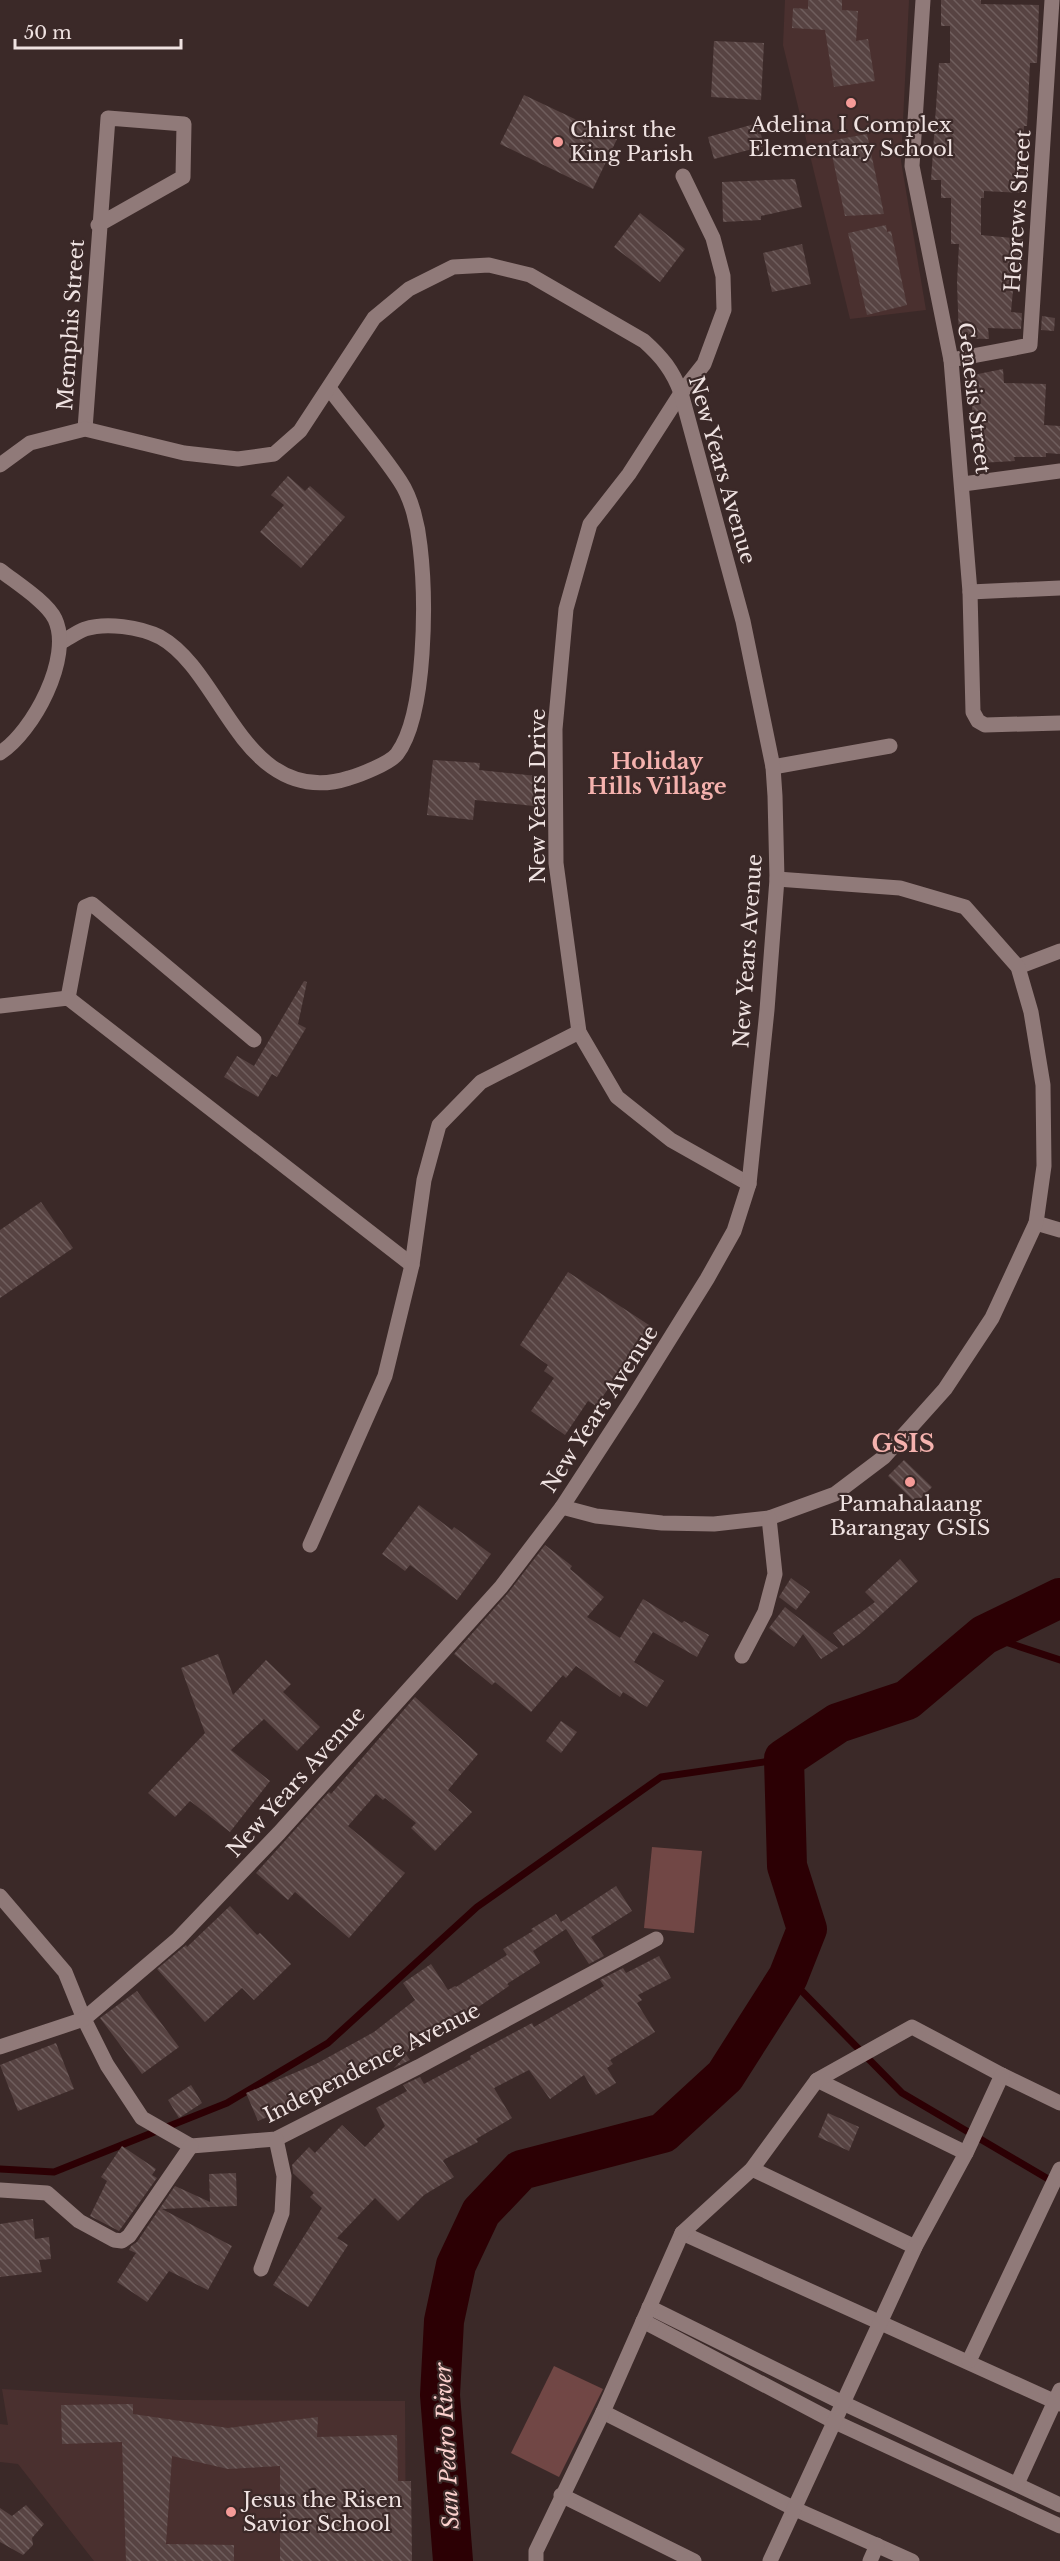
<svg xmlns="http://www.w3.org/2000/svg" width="1060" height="2561" font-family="'Libre Baskerville',serif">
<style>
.built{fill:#4a302f}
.green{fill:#714745}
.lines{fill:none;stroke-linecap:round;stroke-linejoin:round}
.stream{stroke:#2c0004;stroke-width:7}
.river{stroke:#2c0004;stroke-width:40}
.building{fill:url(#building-back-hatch)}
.street{stroke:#907a79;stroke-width:15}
.secondary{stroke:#907a79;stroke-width:15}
.poi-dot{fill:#f59b98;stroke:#3b2928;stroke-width:2}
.labels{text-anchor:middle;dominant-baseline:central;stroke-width:4.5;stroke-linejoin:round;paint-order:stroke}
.poi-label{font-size:21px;fill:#efe2e1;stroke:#3b2928}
.street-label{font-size:21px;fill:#efe2e1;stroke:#3b2928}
.neighbourhood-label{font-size:22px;font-weight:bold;fill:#f5b2ae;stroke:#3b2928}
.water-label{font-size:22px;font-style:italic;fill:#fcd1ce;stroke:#3b2928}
.quarter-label{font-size:24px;font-weight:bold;fill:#f5b2ae;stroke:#3b2928}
</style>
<defs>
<pattern id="building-back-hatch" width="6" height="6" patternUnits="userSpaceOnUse" patternTransform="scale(1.5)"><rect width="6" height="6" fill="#574342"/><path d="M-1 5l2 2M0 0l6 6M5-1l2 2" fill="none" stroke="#6f5e5d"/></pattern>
</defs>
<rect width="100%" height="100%" fill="#3b2928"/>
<!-- built -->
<g class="built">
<polygon points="785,0 909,0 901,161 926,310 850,319 783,45"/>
<polygon points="2,2389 180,2400 405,2401 406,2561 94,2561 18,2464 0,2462 0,2424 8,2425"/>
</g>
<!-- green -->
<g class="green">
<polygon points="652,1847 702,1851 694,1933 644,1928"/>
<polygon points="554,2366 603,2389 559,2477 511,2453"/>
</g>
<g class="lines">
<!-- stream -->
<g class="stream">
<polyline points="984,1635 1060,1660"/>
<polyline points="788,1977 902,2093 1055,2183"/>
<polyline points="0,2169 54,2172 227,2103 328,2043 477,1907 661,1777 784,1759"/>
</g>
<!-- river -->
<polyline class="river" points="453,2561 440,2395 444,2321 456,2265 481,2212 521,2170 663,2133 725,2076 788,1977 807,1929 787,1866 784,1759 838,1723 907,1700 984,1635 1060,1598"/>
</g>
<!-- building -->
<g class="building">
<polygon points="808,0 842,0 842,10 858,11 856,41 868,39 875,81 834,87 825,30 792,28 793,8 808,9"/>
<polygon points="941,0 981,0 981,4 1039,5 1037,63 1030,63 1027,126 1024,126 1021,164 1026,164 1025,193 984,191 984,198 981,198 981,235 1023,239 1020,269 1015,269 1011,312 1022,313 1021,329 988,328 989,339 959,338 957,283 959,244 951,244 951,198 941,198 941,180 931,180 939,63 950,63 950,26 941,26"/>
<polygon points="714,41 764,43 761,100 711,97"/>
<polygon points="524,95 617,139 593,189 500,144"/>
<polygon points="758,123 764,146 714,159 708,137"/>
<polygon points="867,134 884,214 845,216 829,141"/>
<polygon points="795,179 802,207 761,216 761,220 723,222 722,182"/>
<polygon points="640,213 685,249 660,282 614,247"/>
<polygon points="886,225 887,232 891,231 907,305 867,315 848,233"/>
<polygon points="802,244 811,284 772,292 763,253"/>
<polygon points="1042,316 1055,318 1054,331 1041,330"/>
<polygon points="1003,369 1004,383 1046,384 1044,425 1060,426 1060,454 1046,453 1046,457 1014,457 1015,461 979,463 968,376"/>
<polygon points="288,476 305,491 310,486 345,517 301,568 260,532 284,505 271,495"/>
<polygon points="433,760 480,763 479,770 537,776 534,806 475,800 473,820 427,815"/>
<polygon points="304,981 307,982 298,1024 306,1028 277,1077 272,1074 258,1097 224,1077 237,1056 254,1066"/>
<polygon points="41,1202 73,1248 0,1298 0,1230"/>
<polygon points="568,1272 655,1329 630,1364 627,1362 596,1406 588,1401 565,1435 531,1411 554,1378 544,1371 548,1365 520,1345"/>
<polygon points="904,1460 932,1487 916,1503 888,1476"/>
<polygon points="419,1505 452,1530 454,1527 491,1554 457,1600 410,1565 405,1571 382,1554"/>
<polygon points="545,1545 572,1566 570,1569 604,1597 587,1617 620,1638 643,1599 682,1623 684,1621 709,1635 697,1657 653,1632 634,1662 664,1681 647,1707 623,1692 620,1697 576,1666 566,1678 563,1675 531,1712 495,1682 492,1685 454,1654 508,1593"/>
<polygon points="900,1559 918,1581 861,1633 843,1646 833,1633 875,1602 865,1592"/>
<polygon points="791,1578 810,1592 796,1610 779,1597"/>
<polygon points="785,1607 795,1615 838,1648 821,1659 803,1634 794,1647 769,1628"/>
<polygon points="218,1654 233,1695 266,1660 291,1684 283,1692 320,1727 297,1751 264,1719 231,1750 270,1781 230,1832 190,1801 175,1817 148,1793 205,1733 181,1668"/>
<polygon points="415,1697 478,1754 448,1790 472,1812 435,1851 411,1828 416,1823 385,1798 383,1800 376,1794 348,1826 405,1873 349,1938 295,1892 288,1900 256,1873 329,1792 331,1794"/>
<polygon points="561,1721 577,1732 561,1753 546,1741"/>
<polygon points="616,1886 632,1911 591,1937 604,1956 589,1964 566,1929 533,1951 540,1963 507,1984 509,1986 471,2012 405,2053 410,2060 394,2068 406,2055 389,2063 385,2056 350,2076 352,2081 258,2121 246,2093 316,2064 374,2032 415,2000 403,1983 431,1964 448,1990 455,1986 456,1987 507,1955 503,1949 533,1931 531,1929 556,1914 561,1922"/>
<polygon points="230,1906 257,1935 260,1933 291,1964 254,2000 242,1988 205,2022 157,1969 186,1945 187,1947"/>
<polygon points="659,1956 671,1978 638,1995 642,2000 637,2003 655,2032 610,2060 613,2064 607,2068 616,2083 596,2095 584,2075 550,2099 529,2070 494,2088 512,2118 476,2139 478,2142 445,2159 443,2161 454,2177 424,2195 398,2221 375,2198 337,2238 348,2245 308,2307 273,2285 322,2208 310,2197 314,2193 293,2173 292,2165 309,2147 315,2153 342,2125 365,2147 385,2126 376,2108 407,2091 403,2085 420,2077 424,2084 471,2059 470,2056 532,2023 534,2027 581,2000 604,1986 600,1980 623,1968 626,1973"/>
<polygon points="137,1991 179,2047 142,2074 100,2018"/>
<polygon points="56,2043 74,2089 18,2111 0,2065"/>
<polygon points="191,2085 202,2103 179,2118 168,2100"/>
<polygon points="828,2113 859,2127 849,2151 818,2137"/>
<polygon points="122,2146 156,2169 152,2175 157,2178 119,2231 90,2216 107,2181 101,2177"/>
<polygon points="236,2173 237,2206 162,2209 232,2246 208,2290 169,2271 147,2302 117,2282 136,2253 129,2250 131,2246 137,2242 175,2186 210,2202 209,2174"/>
<polygon points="33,2219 35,2239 49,2237 51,2259 39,2260 42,2272 0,2277 0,2224"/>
<polygon points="133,2404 133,2414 228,2428 318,2417 317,2437 397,2435 398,2481 411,2481 412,2561 280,2561 280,2466 228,2469 172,2456 166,2544 234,2545 234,2561 126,2561 122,2442 62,2444 61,2405"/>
<polygon points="26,2505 44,2524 32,2538 33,2545 23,2555 0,2542 0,2508 12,2516"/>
</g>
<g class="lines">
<!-- street -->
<g class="street">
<polyline points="923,0 912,166 951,360 970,592 973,712 978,721 985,725 1060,723"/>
<polyline points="683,176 713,238 723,276 724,310 704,364 681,393 629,474 590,524 566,609 555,729 556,863 579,1032 617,1097 671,1140 749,1184"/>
<polyline points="951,360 1030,345 1052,0"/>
<polyline points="85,429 108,118 184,124 183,177 98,225"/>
<polyline points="963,484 1060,471"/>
<polyline points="970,592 1060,588"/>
<path d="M61,642C69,638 77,632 85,629C106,622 140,627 160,637C205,662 227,735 272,767C296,784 321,787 349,778C360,775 390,763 397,754C427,714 426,596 420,546C418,526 412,499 400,481C379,449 352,419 329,388"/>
<polyline points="773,767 890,746"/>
<polyline points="1018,967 1060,951"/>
<polyline points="68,998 85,907 92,904 254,1040"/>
<polyline points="0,1006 68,998 412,1265"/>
<polyline points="1036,1223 1060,1230"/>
<polyline points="562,1507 596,1516 662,1523 714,1524 769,1518 835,1494 884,1457 945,1389 992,1318 1036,1223 1044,1166 1043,1085 1031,1012 1018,967 965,907 900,888 777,879"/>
<polyline points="310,1545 385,1376 412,1265 424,1180 439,1125 481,1082 579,1032"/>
<polyline points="742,1656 765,1612 775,1574 769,1518"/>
<polyline points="0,1896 65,1972 84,2019 107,2065 142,2118 191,2146 276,2139 418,2067 656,1939"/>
<polyline points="817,2080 966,2153"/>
<polyline points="752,2169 915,2247"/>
<polyline points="0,2190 47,2193 79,2221 114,2240 122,2241 129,2236 191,2146"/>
<polyline points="682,2233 1060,2404"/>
<polyline points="261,2269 282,2213 284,2176 276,2139"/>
<polyline points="649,2307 843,2403 1060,2505"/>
<polyline points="643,2321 835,2422 1060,2526"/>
<polyline points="969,2361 1060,2169"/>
<polyline points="603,2412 795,2509 912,2561"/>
<polyline points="1017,2484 1060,2390"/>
<polyline points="561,2495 694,2561"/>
<polyline points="536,2561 536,2551 603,2412 682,2233 752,2169 817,2080 912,2027 1002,2075 1060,2103"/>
<polyline points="770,2561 915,2247 966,2153 1002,2075"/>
<polyline points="870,2561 877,2545"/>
</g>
<!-- secondary -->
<g class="secondary">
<path d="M0,465L30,443L85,429L184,453L238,459L274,454L300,431L374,318L409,289L453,267L489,265L530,275L644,341C662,357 673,371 681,393L743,621L773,767L775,796L777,879L767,1010L749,1184L734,1231L707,1279L631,1401L562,1507L501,1587L279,1833L178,1939L84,2019L0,2047"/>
<path d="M0,570C15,582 47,602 55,619C73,657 33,732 0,753"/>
</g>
</g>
<!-- markers -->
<g class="poi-dot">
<circle cx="851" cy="103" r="6"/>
<circle cx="558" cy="142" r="6"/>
<circle cx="910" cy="1482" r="6"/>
<circle cx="231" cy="2512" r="6"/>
</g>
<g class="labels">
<!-- poi labels -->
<g class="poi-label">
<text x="851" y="125">Adelina I Complex<tspan x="851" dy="24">Elementary School</tspan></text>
<text x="570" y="130" text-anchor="start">Chirst the<tspan x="570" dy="24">King Parish</tspan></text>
<text x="910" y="1504">Pamahalaang<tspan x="910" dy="24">Barangay GSIS</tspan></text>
<text x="243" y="2500" text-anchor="start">Jesus the Risen<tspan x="243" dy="24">Savior School</tspan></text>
</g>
<!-- street labels -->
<g class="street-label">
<text transform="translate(1018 211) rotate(-86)">Hebrews Street</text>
<text transform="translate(71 325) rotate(-86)">Memphis Street</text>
<text transform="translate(974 398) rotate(83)">Genesis Street</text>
<text transform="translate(722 470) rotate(74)">New Years Avenue</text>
<text transform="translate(538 796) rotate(-90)">New Years Drive</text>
<text transform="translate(748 951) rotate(-86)">New Years Avenue</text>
<text transform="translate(600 1409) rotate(-57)">New Years Avenue</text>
<text transform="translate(296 1782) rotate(-48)">New Years Avenue</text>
<text transform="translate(372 2063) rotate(-27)">Independence Avenue</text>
</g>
<!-- neighbourhood labels -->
<g class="neighbourhood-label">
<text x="657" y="761">Holiday<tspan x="657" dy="25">Hills Village</tspan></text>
</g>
<!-- water labels -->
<g class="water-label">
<text transform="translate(447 2446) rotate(-93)">San Pedro River</text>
</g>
<!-- quarter labels -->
<g class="quarter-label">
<text x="903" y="1443">GSIS</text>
</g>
</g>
<!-- scale -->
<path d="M15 39v9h166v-9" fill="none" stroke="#efe2e1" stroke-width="3"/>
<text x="24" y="39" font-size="18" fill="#efe2e1" stroke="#3b2928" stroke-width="4.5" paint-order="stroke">50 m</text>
</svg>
